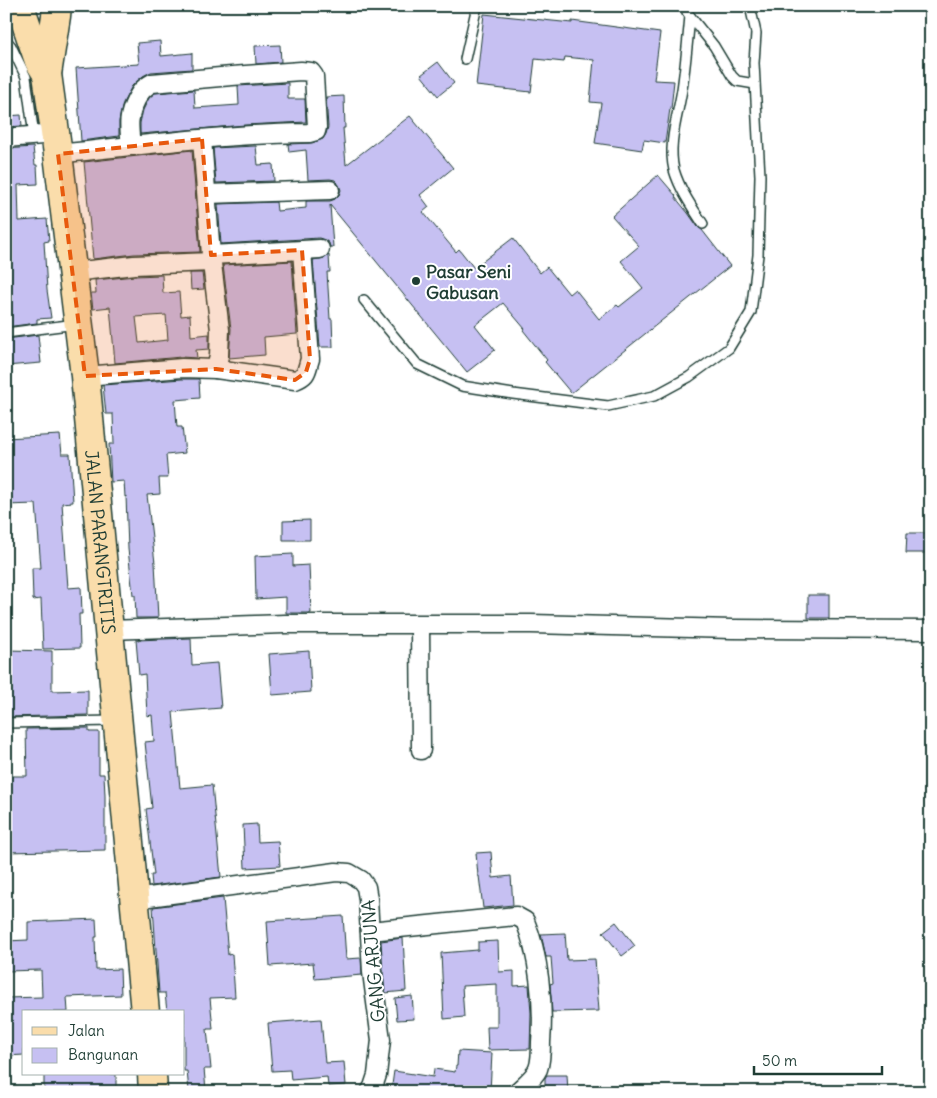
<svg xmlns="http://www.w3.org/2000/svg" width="937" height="1098" font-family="Delius,sans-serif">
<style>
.building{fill:#c6c0f2;stroke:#1f3d34;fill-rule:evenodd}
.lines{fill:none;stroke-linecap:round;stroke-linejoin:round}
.lane-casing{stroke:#1f3d34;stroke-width:12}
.street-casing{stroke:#1f3d34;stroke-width:21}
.primary-casing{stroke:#1f3d34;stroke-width:31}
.lane{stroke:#fff;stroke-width:9}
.street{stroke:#fff;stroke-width:18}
.primary{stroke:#faddab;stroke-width:28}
.marked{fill:#e8590c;fill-opacity:0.2;stroke:#e8590c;stroke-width:4;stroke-dasharray:10 6;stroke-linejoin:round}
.poi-dot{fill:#1f3d34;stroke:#fff;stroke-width:2}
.labels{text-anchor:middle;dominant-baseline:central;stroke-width:4;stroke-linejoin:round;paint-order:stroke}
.poi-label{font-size:18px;font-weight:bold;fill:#1f3d34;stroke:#fff;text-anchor:start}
.street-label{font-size:18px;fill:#1f3d34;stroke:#fff}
</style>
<rect width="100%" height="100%" fill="#fff"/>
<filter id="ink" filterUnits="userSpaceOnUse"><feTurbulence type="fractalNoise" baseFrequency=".02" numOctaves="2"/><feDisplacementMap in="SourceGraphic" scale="10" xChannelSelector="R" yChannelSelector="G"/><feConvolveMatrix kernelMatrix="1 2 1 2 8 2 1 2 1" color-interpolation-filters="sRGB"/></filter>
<g filter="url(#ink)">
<!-- building -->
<g class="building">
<polygon points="484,14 572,23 572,21 660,33 654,80 674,81 671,109 670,109 665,143 644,140 642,150 595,143 601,103 590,102 594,60 565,57 564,62 535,59 531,92 476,86"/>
<polygon points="160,41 161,56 192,53 192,69 151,72 143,76 132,86 123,103 119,121 119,136 81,141 76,68 139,64 137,43"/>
<polygon points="280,45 281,62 256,64 255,46"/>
<polygon points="438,62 454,83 438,96 421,75"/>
<polygon points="288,83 288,99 305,99 306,122 245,125 140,134 140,123 143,110 149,98 155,93 194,90 195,108 239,105 238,86"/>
<polygon points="344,96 345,128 343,128 346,165 410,116 453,168 420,195 429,207 423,212 456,252 459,249 474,268 513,238 540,273 547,267 569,294 575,289 599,319 617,305 619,307 643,288 621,261 639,246 612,216 658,175 676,196 675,197 688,213 698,227 702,230 730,266 571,393 545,362 547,360 523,330 525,329 503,303 475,325 495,350 467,372 330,205 333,247 330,247 329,243 325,240 319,238 221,244 218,204 276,202 277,211 306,208 306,201 330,201 335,199 339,195 341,190 339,185 335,180 330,179 308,180 306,150 289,152 288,144 312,143 323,139 326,134 328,127 326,97"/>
<polygon points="21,115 22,126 6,127 6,116"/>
<polygon points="256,146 258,165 273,164 274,181 216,183 213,148"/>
<polygon points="33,147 35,165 37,165 38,184 18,185 19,221 47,219 49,241 44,242 47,290 51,318 37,319 37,323 6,327 6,149"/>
<polygon points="192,150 200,252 134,254 93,259 84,162"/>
<polygon points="329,255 330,272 327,272 330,319 332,319 333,347 320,347 313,260 325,258"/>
<polygon points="292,261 297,334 264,337 265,355 229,358 231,329 223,265"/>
<polygon points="190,273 202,273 204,289 191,290"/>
<path d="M162,275L163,293L179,292L181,316L190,315L191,336L209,334V349L196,350L197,358L181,357L115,363L110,307L93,309L91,293H96L95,280L135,276ZM166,315L168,340L139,343L136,317Z"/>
<polygon points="38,335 41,363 6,366 6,339"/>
<polygon points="182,379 199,379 200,398 175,400 177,427 182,427 185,453 166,455 168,478 159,478 160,494 147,495 155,563 158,618 136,618 135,595 133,595 128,549 126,496 125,497 124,481 111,482 109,444 114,444 113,414 106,414 103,385"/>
<polygon points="60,435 62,454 70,454 73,502 62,503 68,588 81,587 82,614 79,614 80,648 43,649 41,599 33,600 32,568 41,568 36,504 6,505 6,438"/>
<polygon points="310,520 310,540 283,540 283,521"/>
<polygon points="907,533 931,533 931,553 906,553"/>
<polygon points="293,554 293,566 309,565 311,613 286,613 286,597 256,599 255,556"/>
<rect x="808" y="595" width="21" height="23"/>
<polygon points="191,638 192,665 217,663 221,708 173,712 180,788 212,785 221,877 152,886 151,875 154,875 146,809 152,808 145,742 154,741 152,715 147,716 145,674 139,675 136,640"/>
<polygon points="6,650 52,651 52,691 88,690 88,715 6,717"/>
<polygon points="309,651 311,692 272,695 269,654"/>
<polygon points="89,728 89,732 99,732 99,774 104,774 105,796 105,850 6,852 6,776 27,776 26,729"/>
<polygon points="257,824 258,842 278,841 280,866 245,868 243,825"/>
<polygon points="491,852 493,878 511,876 513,905 483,908 479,876 478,876 476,853"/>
<polygon points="223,898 228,955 232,954 235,997 210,998 213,1029 207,1029 211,1069 204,1069 206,1090 189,1091 187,1071 184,1071 184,1012 167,1012 165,993 159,993 153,907"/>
<polygon points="343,916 346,959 361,958 362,975 315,979 313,963 270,966 267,921"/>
<polygon points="96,919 97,937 95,937 96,970 120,969 121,995 67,997 68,1012 24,1012 24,1055 6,1056 6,998 42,997 41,970 6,971 6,941 28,940 28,922"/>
<polygon points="616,922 635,946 622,956 603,932"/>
<polygon points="565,933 567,960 595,959 599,1011 552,1012 550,984 553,983 551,957 546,957 541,934"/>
<polygon points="403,938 406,991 385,993 383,971 381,941"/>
<polygon points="498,941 499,972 514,971 514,986 529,985 531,1013 530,1049 488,1050 487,1027 497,1027 497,984 462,986 464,1017 444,1019 441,953 478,950 478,942"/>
<polygon points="412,996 414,1019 397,1020 395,998"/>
<polygon points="321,1019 325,1063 344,1062 346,1085 328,1086 327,1077 291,1080 290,1070 272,1071 268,1023"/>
<polygon points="458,1051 492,1053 490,1092 391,1092 394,1071 433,1077 434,1069 455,1072 456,1066 457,1066"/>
<rect x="44" y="1074" width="72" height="18"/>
<polygon points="547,1075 567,1075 568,1092 545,1092 545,1078"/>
</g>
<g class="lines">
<!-- lane casing -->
<g class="lane-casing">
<g id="lane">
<polyline points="687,6 687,12 690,16 714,46 732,76 737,81 755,84"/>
<path d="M690,16C688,38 686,60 683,82C680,111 667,141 674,170C680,190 692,207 703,224"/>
<polyline points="6,40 11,46 26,77 34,136"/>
<polyline points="465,59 477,6"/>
<polyline points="364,300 417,364 462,386 513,394 608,406 654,396 689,377 729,348 751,312 758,255 760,176 754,63 756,33 750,6"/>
<polyline points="6,333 76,324"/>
<polyline points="6,723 114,721"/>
</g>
</g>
<!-- street casing -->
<g class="street-casing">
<g id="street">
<polyline points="6,138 55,134"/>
<polyline points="202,139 211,255 220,330 219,356 216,369"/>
<path d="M58,154C141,145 225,134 309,133L316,131L317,127L314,76L311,72L301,71L232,76L152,83C143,88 141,91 136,100C127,118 129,126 131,146"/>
<polyline points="207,194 330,190"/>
<polyline points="211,255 320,249"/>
<polyline points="73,272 134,265 212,262"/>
<path d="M85,376L182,368L216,369L295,380C308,375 306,371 310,359L302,250"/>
<polyline points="420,625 421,750"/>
<polyline points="109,630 285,624 531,624 732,629 931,630"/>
<polyline points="134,899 336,872 349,873 361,880 366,887 368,899 372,972 381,1040 377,1075 373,1087 370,1092"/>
<path d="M370,931L516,916L525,921C539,954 544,1006 541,1042C541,1051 541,1061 538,1069C534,1078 524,1085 517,1092"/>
</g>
</g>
<!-- primary casing -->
<g class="primary-casing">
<g id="primary">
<polyline points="20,6 39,61 47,74"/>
<path id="s1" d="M57,6L56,16L47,74L58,154L85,376L145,1012"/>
<polyline points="152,1074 153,1092"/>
</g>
</g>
<!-- lane -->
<use href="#lane" class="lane"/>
<!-- street -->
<use href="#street" class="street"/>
<!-- primary -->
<use href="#primary" class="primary"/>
</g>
</g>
<!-- marked area -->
<path class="marked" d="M202,139L211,255L302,250L310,359L306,372L295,380L216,369L85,376L58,154Z"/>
<!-- markers -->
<circle class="poi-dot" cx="416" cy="281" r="5"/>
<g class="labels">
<!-- poi labels -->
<g class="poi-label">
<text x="426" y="271">Pasar Seni<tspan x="426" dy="21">Gabusan</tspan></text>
</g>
<!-- street labels -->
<g class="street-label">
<text stroke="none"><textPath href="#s1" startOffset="540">JALAN PARANGTRITIS</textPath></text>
<text transform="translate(373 961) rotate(-95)">GANG ARJUNA</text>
</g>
</g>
<!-- margin -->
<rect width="937" height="1098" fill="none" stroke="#fff" stroke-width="25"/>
<rect x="12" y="12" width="912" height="1073" fill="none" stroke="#1f3d34" stroke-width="2" filter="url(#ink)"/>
<!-- legend -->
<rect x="22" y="1010" width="162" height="65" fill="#ffffff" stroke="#a5b1ae"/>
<rect x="32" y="1027" width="25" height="8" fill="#faddab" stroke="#a5b1ae"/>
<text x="68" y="1036" font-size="15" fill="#1f3d34">Jalan</text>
<rect x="32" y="1048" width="25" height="15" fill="#c6c0f2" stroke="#a5b1ae"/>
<text x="68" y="1060" font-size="15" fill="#1f3d34">Bangunan</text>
<!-- scale -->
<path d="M754 1066v8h128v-8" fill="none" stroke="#1f3d34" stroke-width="2.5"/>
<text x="762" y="1066" font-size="15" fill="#1f3d34" stroke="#ffffff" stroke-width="4" paint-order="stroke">50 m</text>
</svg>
